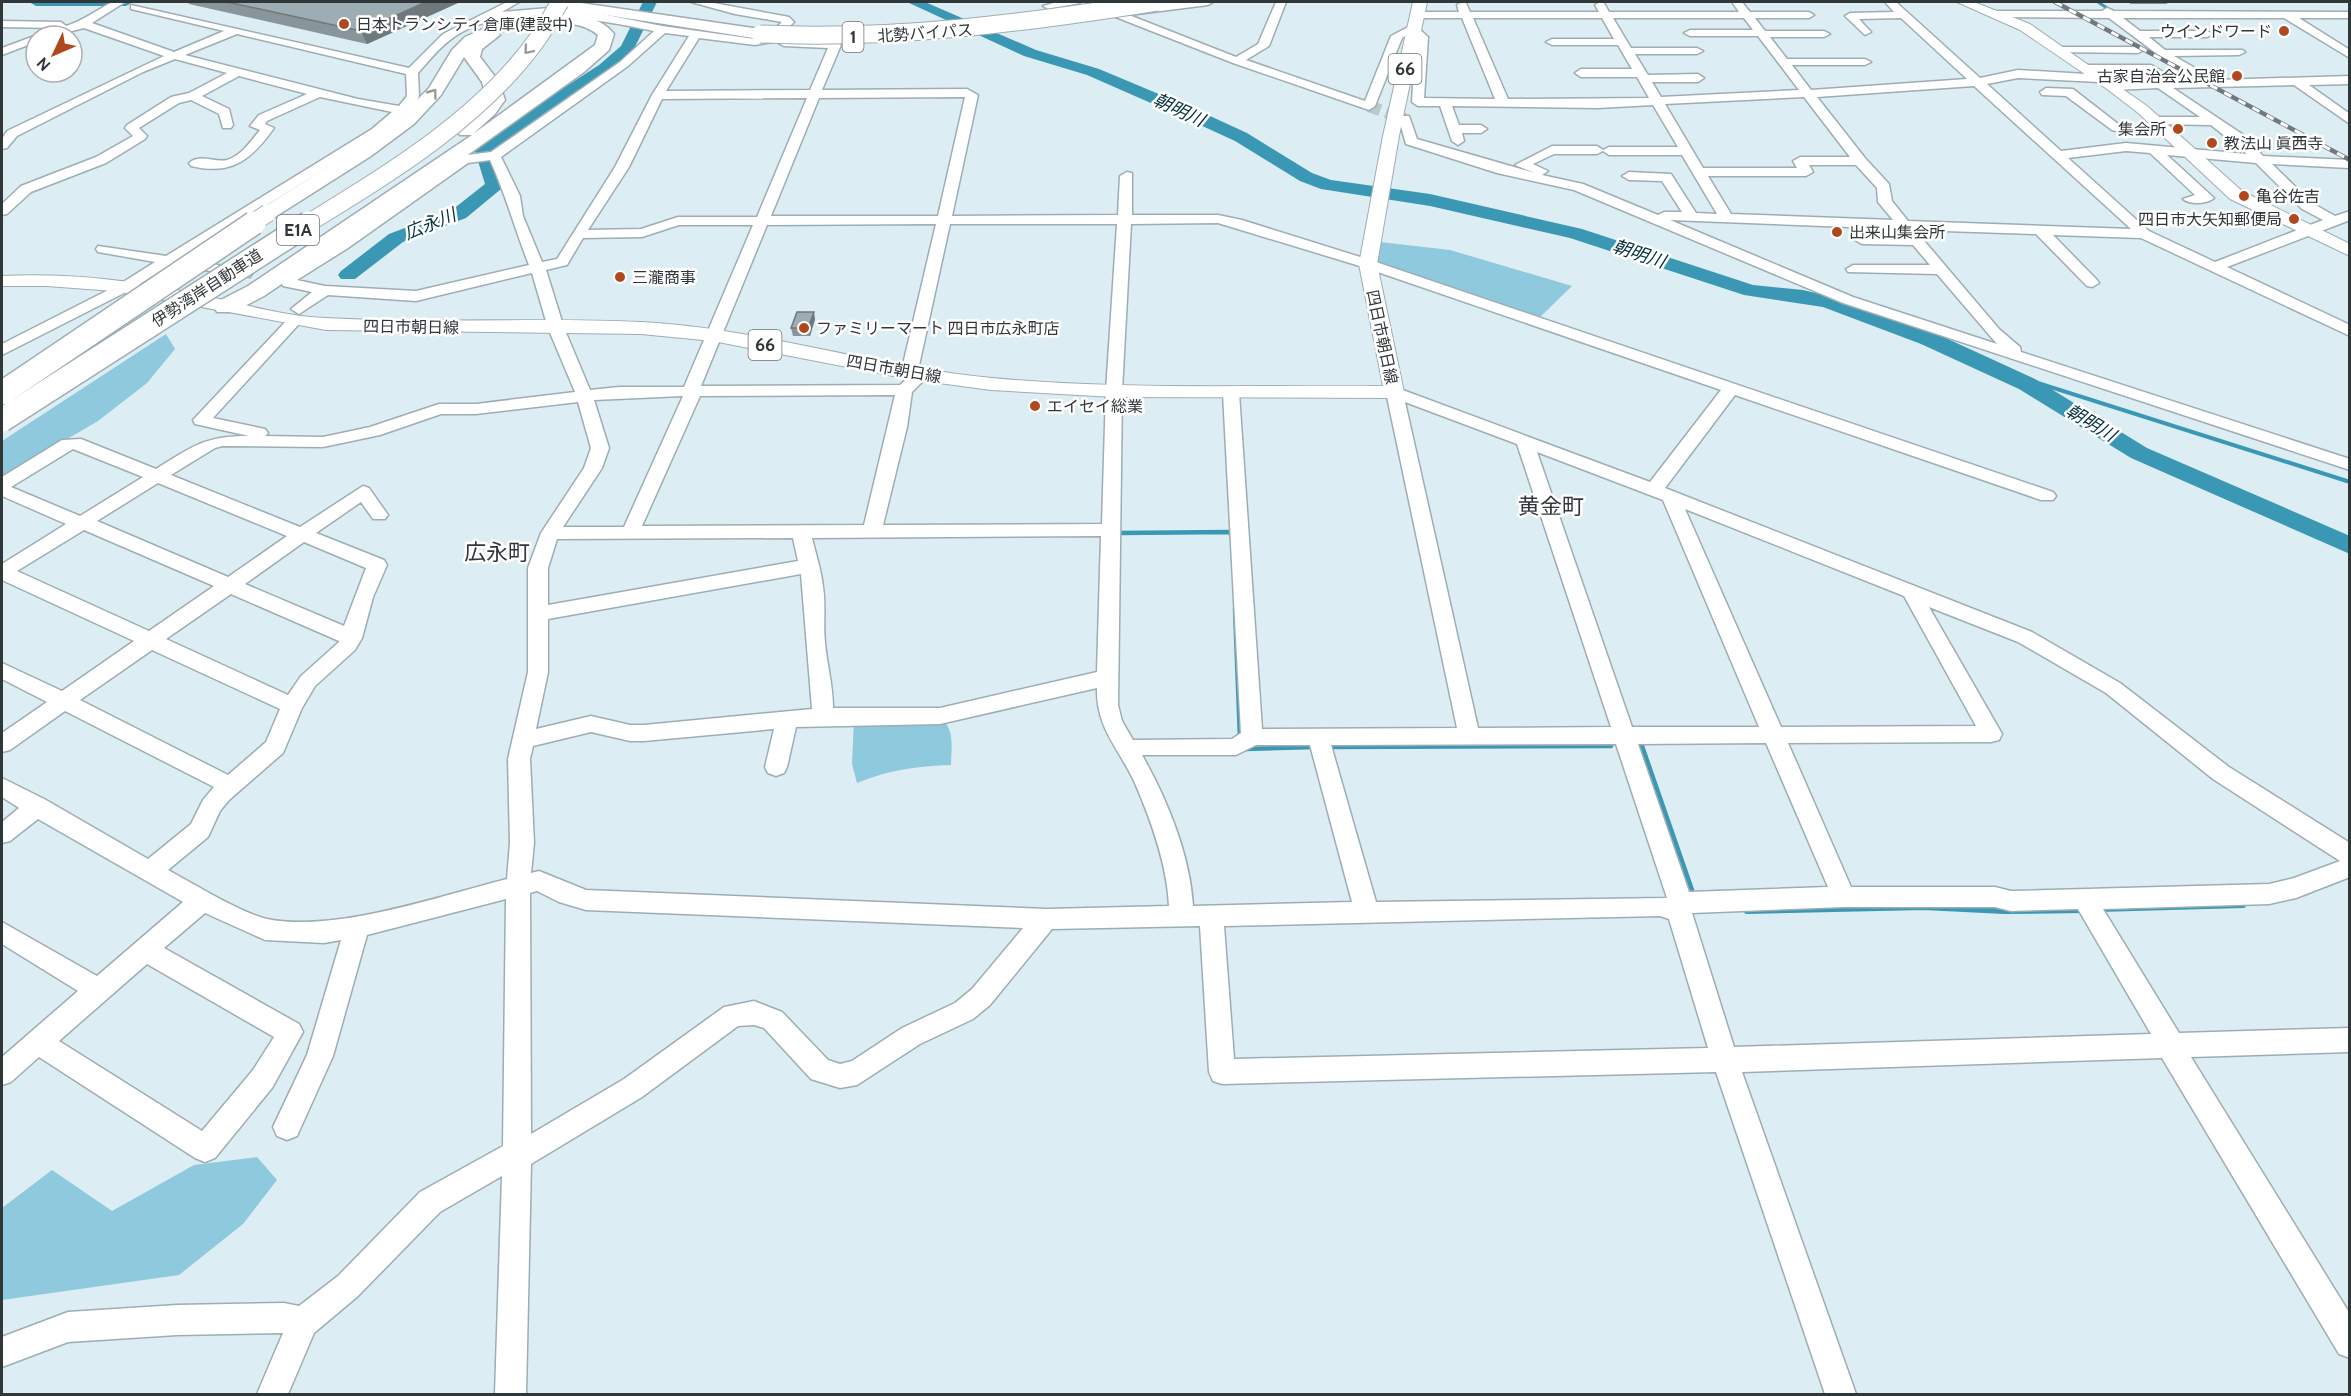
<svg xmlns="http://www.w3.org/2000/svg" width="2351" height="1396" font-family="Cabin,'Noto Sans JP',sans-serif">
<style>
.green{fill:#8ec9dd}
.lines{fill:none;stroke-linecap:round;stroke-linejoin:round}
.stream-far3{stroke:#3a98b5;stroke-width:3}
.stream-far2{stroke:#3a98b5;stroke-width:4}
.stream-far1{stroke:#3a98b5;stroke-width:4.5}
.stream{stroke:#3a98b5;stroke-width:6}
.river{fill:#3a98b5;fill-rule:evenodd}
.minor-tunnel{stroke:#bac9ce;stroke-width:12;stroke-dasharray:12 6;stroke-linecap:butt}
.minor-casing{stroke:#9dadb3;stroke-width:3}
.major-casing{stroke:#9dadb3;stroke-width:2}
.highway-casing{stroke:#9dadb3;stroke-width:3}
.minor{fill:#fff;fill-rule:evenodd}
.major{fill:#fff;fill-rule:evenodd}
.highway{fill:#fff;fill-rule:evenodd}
.rail-casing{stroke:#707a7e;stroke-width:4.5}
.rail{stroke:#fff;stroke-width:3;stroke-dasharray:8;stroke-linecap:butt}
.highway-bridge-far1-casing{stroke:#9dadb3;stroke-width:19;stroke-linecap:butt}
.highway-bridge-casing{stroke:#9dadb3;stroke-width:26;stroke-linecap:butt}
.highway-bridge-far1{stroke:#fff;stroke-width:17}
.highway-bridge{stroke:#fff;stroke-width:23}
.wall{fill:#88959a}
.shaded-wall{fill:#6f797d}
.building{fill:#9eadb3;stroke:#6f797d;stroke-width:1.5}
.oneway{stroke:#989b9c}
.poi-dot{fill:#af491d;stroke:#fff;stroke-width:2}
.labels{text-anchor:middle;dominant-baseline:central;stroke-width:5;stroke-linejoin:round;paint-order:stroke}
.far-poi-label{font-size:16px;fill:#303739;stroke:#fff;text-anchor:start}
.far-street-label{font-size:16px;fill:#303739;stroke:#fff}
.shield{fill:#fff;stroke:#6e7374;stroke-width:1.5}
.shield-label{font-size:18px;font-weight:bold;fill:#303739}
.far-water-label{font-size:18px;font-style:italic;fill:#03303d;stroke:#fff}
.quarter-label{font-size:22px;fill:#303739;stroke:#fff}
</style>
<rect width="100%" height="100%" fill="#dcedf3"/>
<!-- green -->
<g class="green">
<polygon points="1380,242 1450,250 1572,286 1539,318 1375,261"/>
<polygon points="166,334 175,349 147,383 98,421 2,477 2,441"/>
<path d="M854,720L943,721C955,730 951,751 951,765C917,766 889,770 857,783L852,764Z"/>
<polygon points="257,1157 277,1180 243,1224 179,1275 2,1300 2,1208 52,1170 112,1211 194,1165"/>
</g>
<g class="lines">
<!-- stream-far3 -->
<polyline class="stream-far3" points="2098,2 2110,10"/>
<!-- stream-far2 -->
<polyline class="stream-far2" points="1997,370 2350,482"/>
<!-- stream-far1 -->
<g class="stream-far1">
<polyline points="1117,533 1231,532 1231,535"/>
<polyline points="1235,609 1240,739"/>
<polyline points="1642,746 1692,890"/>
<polyline points="1326,747 1611,746"/>
<polyline points="1245,749 1315,747"/>
</g>
<!-- stream -->
<g class="stream">
<polyline points="2098,909 2243,905"/>
<polyline points="1747,911 1924,907 2004,911 2084,910"/>
</g>
<!-- river -->
<g class="river">
<polygon points="29,2 133,2 126,6 36,6"/>
<polygon points="643,2 657,2 633,51 611,71 492,150 504,185 501,189 466,218 403,242 355,279 341,279 338,275 341,271 389,234 452,210 485,184 474,148 477,144 599,65 621,46"/>
<polygon points="907,2 925,2 1036,50 1099,69 1197,110 1247,133 1312,173 1331,180 1430,194 1582,229 1753,285 1803,290 1836,298 1937,334 2035,379 2147,448 2350,536 2350,554 2131,458 2019,389 1921,344 1823,307 1744,295 1570,238 1430,206 1321,189 1300,181 1235,141 1185,118 1087,75 1024,56"/>
</g>
<!-- minor-tunnel -->
<polyline class="minor-tunnel" points="1369,106 1405,119"/>
<!-- minor casing -->
<g class="minor-casing">
<g id="minor">
<path d="M113,2H125L92,23L174,52L224,31L131,9V5L409,68L443,34L507,2H519L502,12L549,8L577,9L662,26L755,39L766,37L782,22L735,14L691,2H708L789,17L794,22L792,24L773,42L755,45L699,38L666,91L810,90L828,48L784,46L778,43L784,40L839,43L841,45L822,90L967,89L978,95L952,216L1118,215L1120,176L1127,172L1132,173V215H1218L1242,220L1373,261L2053,492L2056,496L2053,500H2041L1735,395L1665,488L2032,632L2120,683L2229,767L2350,843V877L2296,898L2269,904L2103,909L2179,1033L2350,1028V1052L2191,1057L2350,1314V1358L2339,1354L2162,1058L1742,1072L1856,1394H1825L1716,1072L1222,1084L1213,1081L1209,1072L1200,926L1052,929L990,1005L973,1019L920,1044L857,1085L840,1088L811,1079L764,1028L754,1025L738,1026L642,1097L531,1164L526,1394H495L502,1176L440,1212L358,1296L314,1333L288,1394H257L283,1333L177,1335L68,1342L2,1367V1337L68,1312L177,1305L284,1303L299,1306L338,1276L420,1192L503,1146L506,899L367,935L333,1056L297,1136L287,1140L277,1136L273,1127L307,1055L341,940L324,943L265,940L205,913L164,948L299,1024L303,1032L272,1088L215,1158L205,1162L195,1158L39,1057L11,1082L2,1085V1057L78,991L2,944V922L97,976L183,902L38,819L10,841L2,843V822L19,808L2,797V778L46,800L148,859L191,824L203,800L214,787L65,711L10,750L2,752V733L47,702L2,679V663L62,691L134,641L2,580V564L66,524L2,496V477L62,440L81,439L156,469C193,446 204,436 249,436L195,424L193,420L289,318L294,316L302,321L299,324L213,418L265,429L268,433L265,436L323,437L370,427L439,404H476L575,392L548,328L532,273L416,301L328,295L299,314L291,309L312,292L283,286L280,280L459,156L491,152L620,62L654,31C594,19 500,0 450,40C438,49 428,62 418,73L419,96L416,103L380,135L181,258L250,271L252,274L250,277L170,265L130,290L2,355V344L120,284L155,262L98,252L96,249L98,246L166,256L372,129L392,112L320,97L267,121L265,124L274,128C252,159 232,176 191,166L189,163C200,153 215,163 227,160C241,156 251,141 260,130L250,126L259,115L307,94L239,76L202,96L229,109L233,125L231,128H223L219,114L191,100L179,103L139,128L147,136L145,139L106,163L31,192L7,214L2,215V204L21,186L96,157L133,136L125,128L127,125L171,97L189,93L227,73L175,59L143,72L17,136L7,148L2,149V139L7,131L164,56L84,28L53,36H36V42L2,55V48L56,28L2,27V21L61,22L66,26C83,21 96,10 113,2ZM665,33L689,36L652,95L615,167L557,259L542,262L523,216L520,196L501,157L628,66ZM237,34L406,74L407,96L399,106L358,99L185,55ZM965,97L938,216H771L819,98ZM807,98L757,217H678L641,229L588,230L629,167L662,99ZM490,160C506,195 515,230 529,265L416,291L325,286L297,280L348,248L468,163ZM1218,223L1363,267L1721,390L1650,482L1400,389H1388L1386,392L1457,728L1262,729L1239,393L1231,388L1223,393L1241,733L1232,739L1133,740L1122,721L1118,705L1122,391L1131,224ZM936,224L901,373L908,378L900,385L701,386L767,225ZM950,224H1117L1106,391L1102,524L883,525L907,427L912,392L930,374L928,371L918,370ZM679,225H753L684,387H619L590,390L564,328L546,270L567,265L583,238L642,237ZM895,395L864,525L642,526L700,396ZM683,396L624,527H563L602,468L609,448L594,400ZM578,402L591,448L584,468L541,533L528,568V672L508,759L510,843L507,879C440,896 334,933 267,919C239,912 194,884 168,870L208,837L220,811L229,800L283,753L302,708L315,686L355,650L362,638L373,597L387,565L384,560L316,533L361,502L373,519H385L388,515L369,488L363,486L300,527L171,475L215,448L222,446L323,447L380,435L441,414H476ZM1405,402L1517,444L1611,727L1478,728ZM73,449L143,477L80,516L11,487ZM1537,452L1663,500L1759,727H1632ZM158,483L287,536L228,577L97,521ZM1685,509L1904,596L1976,726L1781,727ZM84,530L214,586L149,631L17,571ZM1101,536L1097,672L940,708H833C833,685 827,665 825,643C823,625 826,605 823,587C821,569 816,555 812,538ZM793,538L798,561L548,605V568L557,539ZM304,542L366,568L344,626L245,584ZM801,574L812,709L644,725H630L591,716L536,729L548,672V619ZM231,594L339,641V642L301,676L288,695L166,639ZM1929,607L2018,642L2106,693L2213,779L2340,861L2294,878L2269,884L2011,891L1995,887H1851L1788,743L1991,742L1999,740L2002,734ZM152,650L280,709L266,742L228,775L80,700ZM1097,688C1096,728 1118,747 1134,781C1151,820 1167,864 1169,906L1046,909L586,890L539,871L531,873L534,843L530,759L533,746L591,732L630,741H644L774,729L765,767L768,773L776,776L784,773L787,767L796,727L940,724ZM1766,743L1828,887L1689,892L1638,744ZM1616,744L1667,898L1376,902L1331,745ZM1256,745H1310L1352,902L1193,906C1190,855 1167,799 1142,755H1236ZM537,891L559,902L586,910L1023,928L972,989L955,1003L902,1028L852,1061L840,1064L828,1060L782,1012L754,1001L724,1007L624,1079L531,1134L530,893ZM1844,907H1995L2011,911L2078,909L2151,1034L1734,1047L1692,913ZM1660,916L1669,919L1708,1048L1234,1059L1224,926ZM147,964L274,1037L253,1070L202,1131L59,1041Z"/>
<path d="M1057,2H1093L1129,15V11L1133,10L1189,2H1213L1208,5L1129,15L1236,57L1258,44L1276,2H1286L1269,46L1246,60L1365,101L1391,36L1414,24L1428,37L1424,98L1495,99L1462,18H1417L1412,15L1417,12H1459L1457,5L1462,2L1466,3L1470,12H1599L1595,5L1600,2L1604,3L1609,12H1739L1732,2H1742L1750,12H1809L1814,15L1809,18H1755L1765,31H1824L1830,34L1824,37H1770L1787,59H1865L1871,62L1865,65H1792L1811,90L1967,79L1901,18L1859,19L1871,32L1865,35L1845,16L1850,13L1894,12L1885,2H1896L1980,78L2018,70L2103,75L2105,78L2099,82L2018,78L1987,84L2061,151L2126,143L2247,154L2211,125L2151,124V118L2155,117H2200L2158,88L2112,90L2106,86L2112,82L2163,81L2149,73L2083,71L2081,69L2087,65H2151L2179,81L2199,80L2165,60L2109,18L1998,17L1993,14L1998,11H2102L2107,8L2114,11L2350,12V18H2299L2350,50V58L2284,18H2123L2140,31H2207L2213,34L2207,37H2149L2165,50H2243L2245,52L2239,55L2174,56L2216,80L2350,76V84L2309,85L2350,114V124L2294,85L2173,88L2242,134L2263,156L2350,160L2349,168L2272,164L2312,203L2335,216L2350,211V220L2227,267L2350,325V336L2141,238L2053,235L2097,280L2099,283L2092,287L2087,286L2036,234L1915,230L1999,329L2020,347L2021,352L2350,459V470L1843,303L1574,190L1497,173L1406,144L1399,119L1401,116H1409L1417,139L1535,173L1515,165L1552,146H1597L1603,150L1609,147H1678L1653,105L1598,108L1452,106L1459,125H1481L1487,129L1481,133H1462L1464,141L1458,145L1452,141L1440,106H1418L1412,102L1416,37L1412,32L1402,38L1375,106L1369,110L1233,63L1080,3L1048,9L1043,6ZM1473,18H1602L1614,39H1552L1546,42L1552,45H1618L1632,69H1581L1575,73L1581,77H1637L1649,98L1508,99ZM1613,18H1744L1753,30H1690L1684,33L1690,36H1758L1799,90L1661,97L1652,82H1698L1704,78L1698,74L1648,75L1635,54H1697L1703,51L1697,48H1631ZM1974,86L2131,229L1908,221L1892,201L1889,184L1865,158L1817,97ZM1804,97L1850,157H1800L1793,161L1797,168H1703L1665,104ZM1603,151L1609,155H1682L1717,214L1696,213L1671,174L1629,172L1622,176L1629,180L1662,181L1682,212H1664L1658,215L1583,184L1542,175L1548,171L1533,164L1554,154H1597ZM2126,151L2150,153L2195,195L2183,199C2190,205 2207,204 2214,198L2167,155L2256,163L2302,209L2323,220L2215,262L2149,231L2068,158ZM1809,165H1856L1877,188L1878,202L1893,220L1731,214L1708,176H1806L1813,172ZM1670,220L1900,229L1906,236H1862L1855,240L1862,244L1913,245L1930,265H1853L1846,269L1848,272L1937,274L1997,344L1853,297Z"/>
<polygon points="2059,47 2138,47 2144,50 2138,53 2055,52 2053,50"/>
<polygon points="2046,88 2073,89 2122,127 2116,131 2112,130 2066,96 2042,95 2040,92"/>
</g>
</g>
<!-- major casing -->
<g class="major-casing">
<g id="major">
<path d="M1413,2H1427L1399,136L1377,264L1404,392L1401,396L1394,398L1114,397L991,390L909,379L713,341L641,334L326,330L114,291L47,286H2V276C63,273 123,279 182,291C230,300 278,316 326,318C431,324 536,317 641,322C759,328 874,367 992,378C1122,390 1253,385 1383,386L1359,264L1383,136Z"/>
<polygon points="1957,2 1974,2 2030,24 2147,106 2242,191 2350,244 2350,256 2230,199 2137,112 2107,89 2020,30"/>
</g>
</g>
<!-- highway casing -->
<g class="highway-casing">
<g id="highway">
<polygon points="574,2 760,29 768,34 760,39 568,9 565,6 568,3"/>
<polygon points="1162,2 1190,2 1187,5 1163,7"/>
<path d="M547,14C570,14 599,14 614,34L609,50L584,72L388,212L264,296L233,312H217L214,307L217,302L248,286L472,135H460L457,131L487,100L482,82L464,57L441,95L414,124L371,156L275,217H261L258,213L261,209L358,148L401,116L429,88L452,50L465,37L501,21ZM534,24C555,23 580,20 598,35L595,45L473,134L495,114L505,100L499,82L480,57L482,49L500,35L498,32Z"/>
</g>
</g>
<!-- minor -->
<use href="#minor" class="minor"/>
<!-- major -->
<use href="#major" class="major"/>
<!-- highway -->
<use href="#highway" class="highway"/>
<!-- rail casing -->
<g class="rail-casing">
<polyline id="rail" points="2055,2 2350,160"/>
</g>
<!-- rail -->
<use href="#rail" class="rail"/>
<!-- highway-bridge-far1 casing -->
<g class="highway-bridge-far1-casing">
<g id="highway-bridge-far1">
<path d="M760,34C894,40 1025,23 1157,2"/>
<polyline points="251,224 268,213"/>
<path d="M307,224C388,174 479,120 536,41C545,29 552,15 560,2"/>
</g>
</g>
<!-- highway-bridge casing -->
<g class="highway-bridge-casing">
<g id="highway-bridge">
<polyline points="2,393 254,223"/>
<polyline points="2,420 309,223"/>
</g>
</g>
<!-- highway-bridge-far1 -->
<use href="#highway-bridge-far1" class="highway-bridge-far1"/>
<!-- highway-bridge -->
<use href="#highway-bridge" class="highway-bridge"/>
</g>
<!-- wall -->
<g class="wall">
<polygon points="188,2 460,2 367,44 189,4"/>
<polygon points="2125,2 2168,2 2167,4 2131,4 2127,2"/>
<polygon points="815,319 810,336 793,336 791,328"/>
</g>
<!-- shaded-wall -->
<g class="shaded-wall">
<polygon points="426,2 460,2 367,44 361,31"/>
<polygon points="814,312 815,319 810,336 808,328"/>
</g>
<!-- building -->
<g class="building">
<polygon points="227,2 426,2 361,31"/>
<polygon points="797,312 814,312 808,328 791,328"/>
</g>
<!-- one-way arrows -->
<defs><path id="oneway-chevron" d="M-2-3.5L2.5 0L-2 3.5" fill="none" stroke-width="1.6" stroke-linecap="round" stroke-linejoin="round" transform="scale(1.5)"/></defs>
<g class="oneway">
<use href="#oneway-chevron" transform="translate(528 50) rotate(130)"/>
<use href="#oneway-chevron" transform="translate(433 93) rotate(-53)"/>
</g>
<!-- markers -->
<g class="poi-dot">
<circle cx="344" cy="24" r="6"/>
<circle cx="2284" cy="31" r="6"/>
<circle cx="2237" cy="76" r="6"/>
<circle cx="2178" cy="129" r="6"/>
<circle cx="2212" cy="143" r="6"/>
<circle cx="2244" cy="196" r="6"/>
<circle cx="2294" cy="219" r="6"/>
<circle cx="1837" cy="232" r="6"/>
<circle cx="620" cy="277" r="6"/>
<circle cx="804" cy="328" r="6"/>
<circle cx="1035" cy="406" r="6"/>
</g>
<g class="labels">
<!-- far-poi labels -->
<g class="far-poi-label">
<text x="356" y="24">日本トランシティ倉庫(建設中)</text>
<text x="2272" y="31" text-anchor="end">ウインドワード</text>
<text x="2225" y="76" text-anchor="end">古家自治会公民館</text>
<text x="2166" y="129" text-anchor="end">集会所</text>
<text x="2224" y="143">教法山 眞西寺</text>
<text x="2256" y="196">亀谷佐吉</text>
<text x="2282" y="219" text-anchor="end">四日市大矢知郵便局</text>
<text x="1849" y="232">出来山集会所</text>
<text x="632" y="277">三瀧商事</text>
<text x="816" y="328">ファミリーマート 四日市広永町店</text>
<text x="1047" y="406">エイセイ総業</text>
</g>
<!-- far-street labels -->
<g class="far-street-label">
<text transform="translate(925 33) rotate(-4)">北勢バイパス</text>
<text transform="translate(207 288) rotate(-33)">伊勢湾岸自動車道</text>
<text transform="translate(411 327) rotate(1)">四日市朝日線</text>
<text transform="translate(1382 337) rotate(78)">四日市朝日線</text>
<text transform="translate(894 369) rotate(10)">四日市朝日線</text>
</g>
<!-- shield labels -->
<g class="shield">
<rect x="842.5" y="22" width="21" height="30" rx="4.5"/>
<rect x="1388.5" y="54" width="33" height="30" rx="4.5"/>
<rect x="277" y="215" width="42" height="30" rx="4.5"/>
<rect x="748.5" y="330" width="33" height="30" rx="4.5"/>
</g>
<g class="shield-label">
<text x="853" y="37">1</text>
<text x="1405" y="69">66</text>
<text x="298" y="230">E1A</text>
<text x="765" y="345">66</text>
</g>
<!-- far-water labels -->
<g class="far-water-label">
<text transform="translate(1179 110) rotate(25)">朝明川</text>
<text transform="translate(430 224) rotate(-22)">広永川</text>
<text transform="translate(1639 254) rotate(18)">朝明川</text>
<text transform="translate(2091 423) rotate(31)">朝明川</text>
</g>
<!-- quarter labels -->
<g class="quarter-label">
<text x="1551" y="506">黄金町</text>
<text x="497" y="552">広永町</text>
</g>
</g>
<!-- border -->
<rect width="2351" height="1396" fill="none" stroke="#303739" stroke-width="6"/>
<!-- north arrow -->
<g transform="translate(54 54) rotate(226)"><circle r="28" fill="#ffffff" stroke="#acafb0" stroke-width="1.5"/>
<path d="M0-4.5L10 22L0 15L-10 22Z" fill="#af491d"/>
<text y="-9" font-size="16" font-weight="bold" text-anchor="middle" fill="#303739">N</text>
</g>
</svg>
